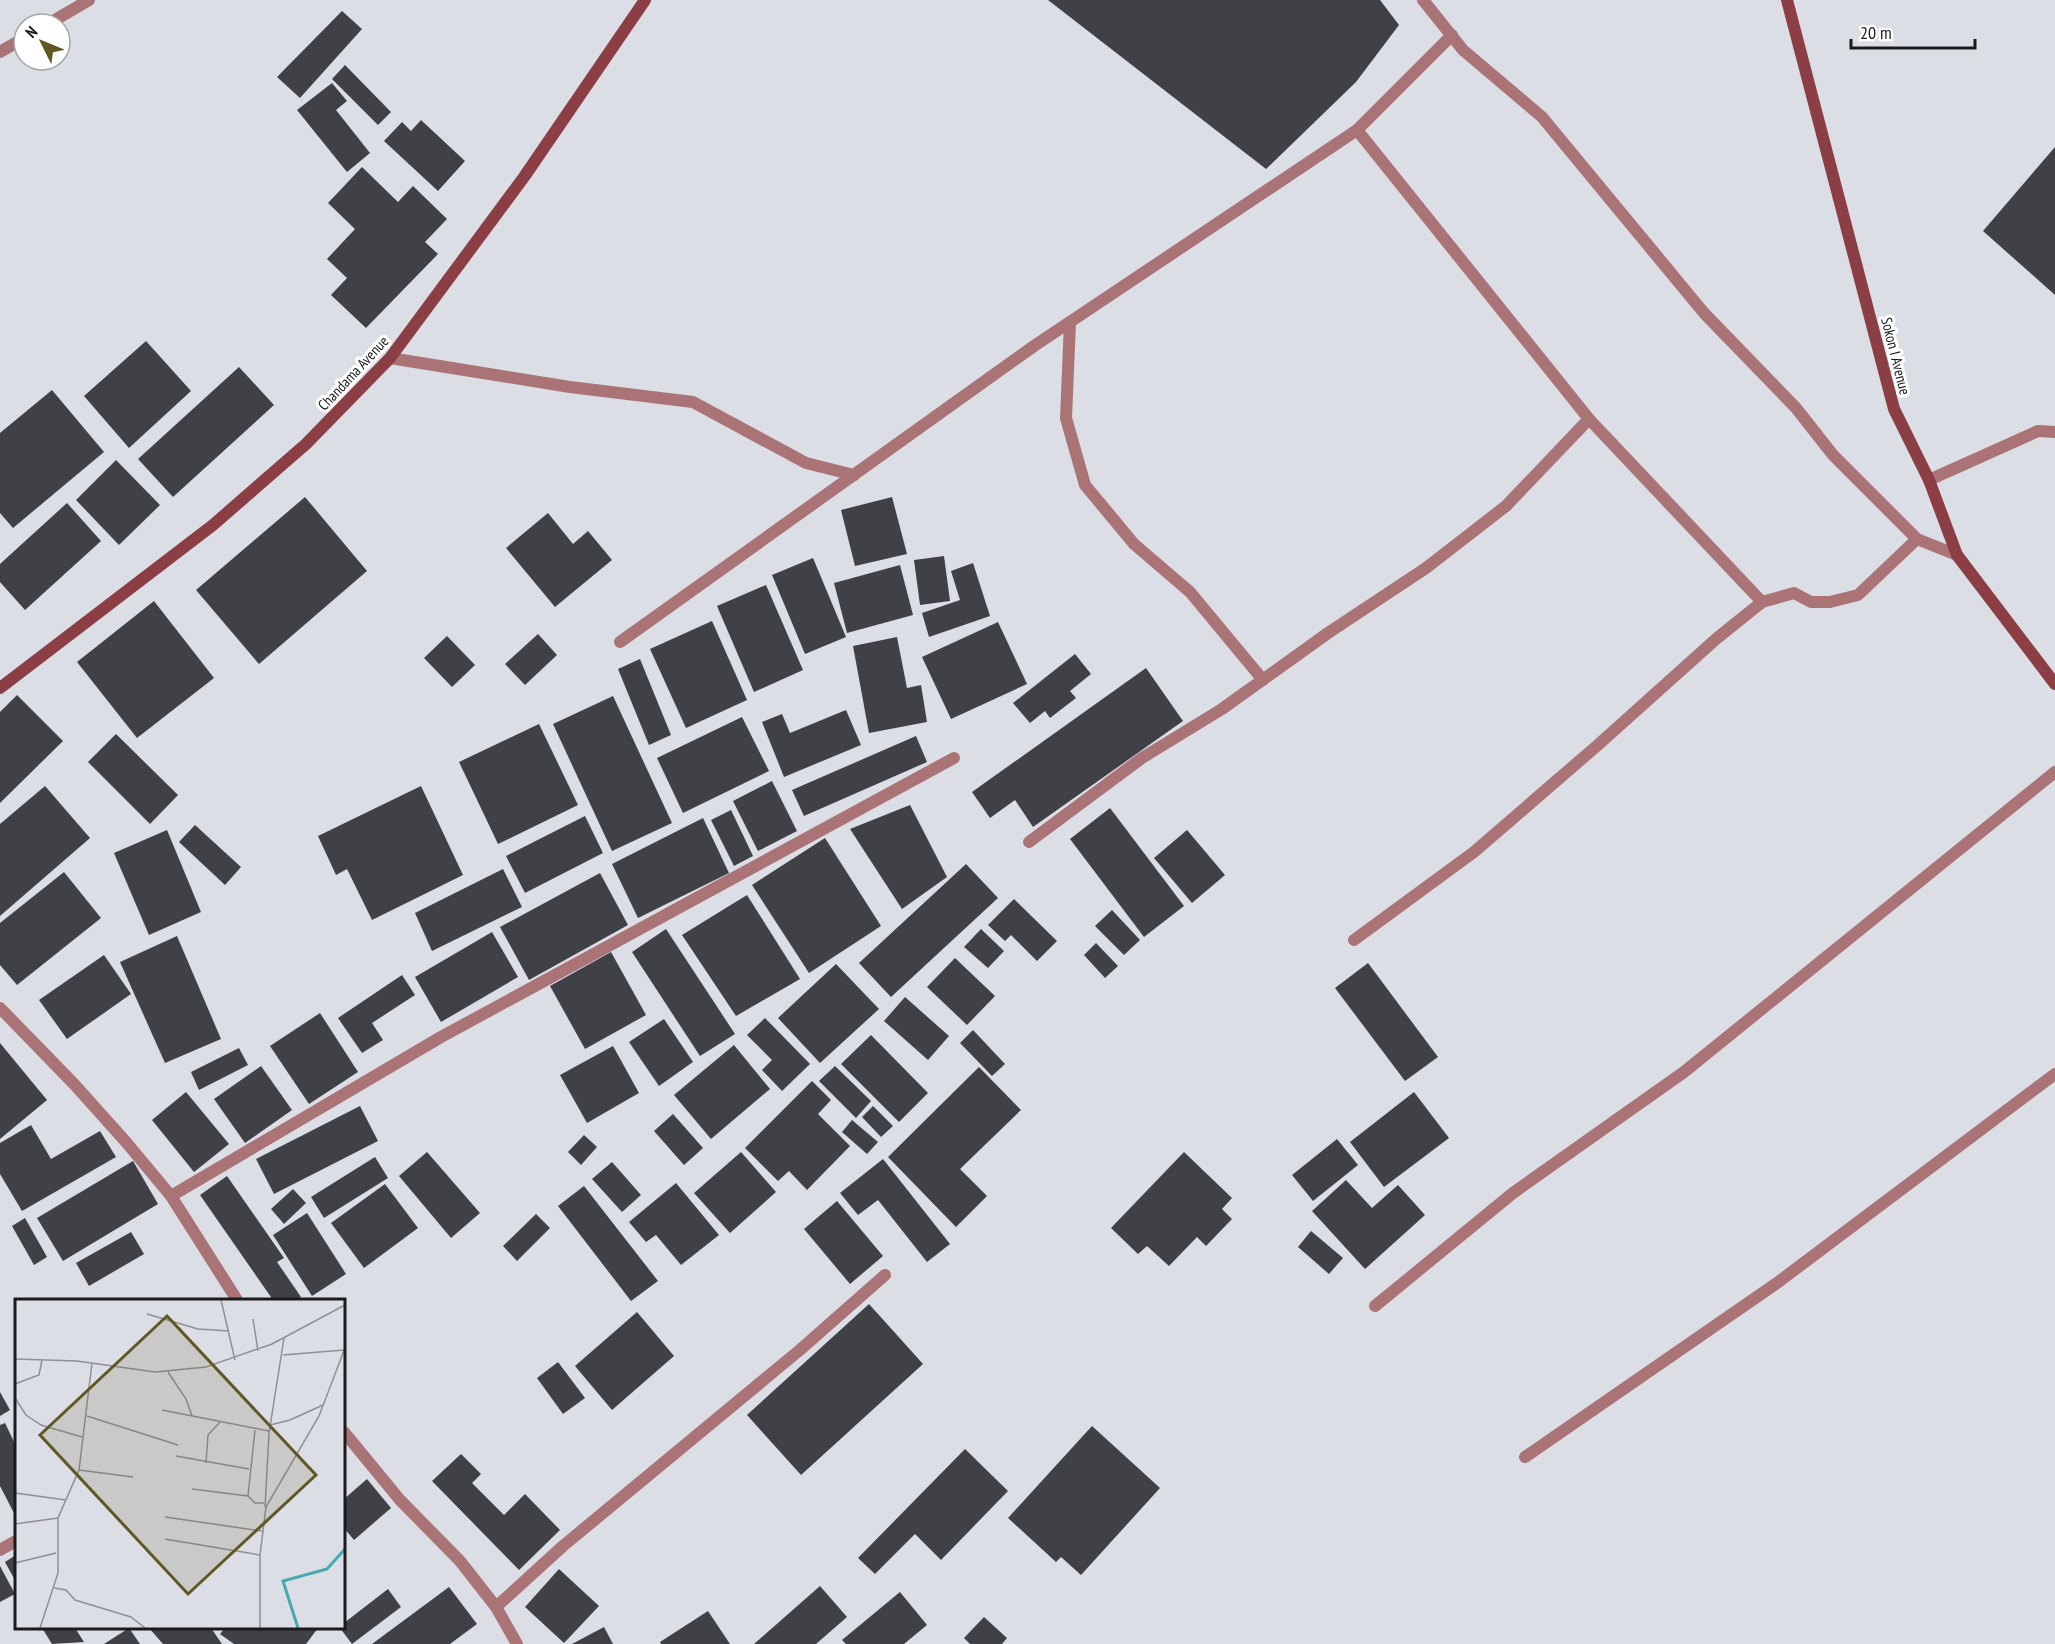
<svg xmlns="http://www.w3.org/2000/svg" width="2055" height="1644" font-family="'PT Sans Narrow',sans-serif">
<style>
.building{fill:#404146}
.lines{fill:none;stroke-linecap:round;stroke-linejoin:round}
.lane{stroke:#aa7476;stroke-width:12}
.street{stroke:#aa7476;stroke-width:12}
.secondary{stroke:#8b3f45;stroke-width:12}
.labels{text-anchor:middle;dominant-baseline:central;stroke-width:6;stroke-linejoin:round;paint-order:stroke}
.street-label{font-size:15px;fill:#1a1b1d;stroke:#fff}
.inset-river{fill:none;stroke:#46a9b2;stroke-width:3}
.inset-road{fill:none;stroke:#8e9095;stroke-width:1.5}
.view{fill:#605824;fill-opacity:0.15;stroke:#605824;stroke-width:3}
.inset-edge{fill:none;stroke:#1a1b1d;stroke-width:3}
</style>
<rect width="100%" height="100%" fill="#dcdee5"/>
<!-- building -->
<g class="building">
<polygon points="1048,0 1380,0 1399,25 1356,82 1266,169"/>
<polygon points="342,11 362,29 300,98 277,77"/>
<polygon points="345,65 391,112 378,125 332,79"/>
<polygon points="332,83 347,101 336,110 370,153 347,172 297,110"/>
<polygon points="421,120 465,161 438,191 384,141 402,122 411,131"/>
<polygon points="2055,147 2055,295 1983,231"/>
<polygon points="362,167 398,202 413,186 447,219 425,242 438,254 366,328 331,295 347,278 327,259 355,229 328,203"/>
<polygon points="146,341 191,391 129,448 84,396"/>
<polygon points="239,367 274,405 173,497 138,459"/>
<polygon points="52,390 104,452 13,528 0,513 0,433"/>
<polygon points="116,460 160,505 119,545 76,500"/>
<polygon points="305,497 367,571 259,664 196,590"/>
<polygon points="892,497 907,554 855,566 841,510"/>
<polygon points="67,503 101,541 25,610 0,582 0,564"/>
<polygon points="548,513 573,544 588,531 612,560 555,607 506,548"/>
<polygon points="944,556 950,601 920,605 914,560"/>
<polygon points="813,558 846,637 805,654 772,575"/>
<polygon points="973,563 990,616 929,637 922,613 960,600 951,571"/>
<polygon points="900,565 913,615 847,633 834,583"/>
<polygon points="766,585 803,670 754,692 717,606"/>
<polygon points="154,601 214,678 137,738 77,662"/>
<polygon points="712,621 747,700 686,728 650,649"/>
<polygon points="998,622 1027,684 951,719 922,657"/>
<polygon points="538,634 557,655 525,685 505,664"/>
<polygon points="447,636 475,665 452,687 424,658"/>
<polygon points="897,637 907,688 921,685 927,722 869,733 853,646"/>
<polygon points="1075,654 1091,674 1070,691 1076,698 1050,718 1045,711 1030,723 1013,703"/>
<polygon points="640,659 671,735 649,745 618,669"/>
<polygon points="1146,668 1183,721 1033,827 1015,800 990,818 972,792"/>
<polygon points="17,695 63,741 0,803 0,712"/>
<polygon points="613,696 672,823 612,851 553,724"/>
<polygon points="846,710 861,745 784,777 762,722 782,714 790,733"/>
<polygon points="742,717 769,771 683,813 657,758"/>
<polygon points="539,724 578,805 498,844 459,762"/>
<polygon points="116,734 178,795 150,824 88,762"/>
<polygon points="916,736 927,762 804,816 792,790"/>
<polygon points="772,781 797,831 758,851 733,801"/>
<polygon points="45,786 90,838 0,916 0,824"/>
<polygon points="421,786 463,875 372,920 347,869 336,875 318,836"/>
<polygon points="910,805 947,877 902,909 850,829"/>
<polygon points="1110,808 1184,906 1144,937 1070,839"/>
<polygon points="731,810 753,856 734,866 711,820"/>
<polygon points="585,816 603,853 525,893 506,856"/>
<polygon points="703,818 729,873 638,918 612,864"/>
<polygon points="195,825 241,867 225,885 179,842"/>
<polygon points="167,830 201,912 149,935 114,853"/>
<polygon points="1187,830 1225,875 1192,903 1154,858"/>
<polygon points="825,838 881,926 809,973 752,885"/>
<polygon points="966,864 998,898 891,997 859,963"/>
<polygon points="503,869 522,907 432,951 415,913"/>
<polygon points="64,872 101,918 17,985 0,965 0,923"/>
<polygon points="600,873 628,925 529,980 500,927"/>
<polygon points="747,895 800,979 736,1016 682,935"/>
<polygon points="1014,899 1057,941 1037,961 1011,935 1005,941 988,925"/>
<polygon points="1112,910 1140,940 1124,955 1095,926"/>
<polygon points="666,929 735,1034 700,1056 632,952"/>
<polygon points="981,929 1004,951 988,968 964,947"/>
<polygon points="492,932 518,977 441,1022 415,977"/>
<polygon points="177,936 221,1039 165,1063 120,962"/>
<polygon points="1096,943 1118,966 1105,978 1084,955"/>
<polygon points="611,952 646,1015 585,1049 550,986"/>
<polygon points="104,955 131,994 67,1039 39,1000"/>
<polygon points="955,958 995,996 967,1025 927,987"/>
<polygon points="1368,963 1438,1057 1405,1081 1335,988"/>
<polygon points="836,964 879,1009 820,1063 778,1018"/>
<polygon points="402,975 415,995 372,1023 383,1040 362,1053 338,1018"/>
<polygon points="905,997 949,1036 928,1060 884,1021"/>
<polygon points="320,1013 358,1072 309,1104 270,1046"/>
<polygon points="765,1018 810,1064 782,1091 762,1070 772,1060 747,1035"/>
<polygon points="664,1019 693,1062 659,1086 629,1042"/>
<polygon points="973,1030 1005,1064 992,1076 960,1043"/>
<polygon points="871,1035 928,1093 899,1122 841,1064"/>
<polygon points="0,1043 47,1100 0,1139"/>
<polygon points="734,1045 770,1089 711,1139 674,1095"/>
<polygon points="613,1046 639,1093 587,1123 560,1075"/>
<polygon points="239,1048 248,1065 199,1090 191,1072"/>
<polygon points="261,1066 292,1110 245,1143 214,1099"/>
<polygon points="835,1066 871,1101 856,1118 819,1081"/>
<polygon points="979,1067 1021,1110 960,1169 987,1196 956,1227 888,1157"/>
<polygon points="812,1081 831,1100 818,1114 850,1146 807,1190 789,1171 778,1181 745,1148"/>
<polygon points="186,1092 229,1144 194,1172 152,1120"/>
<polygon points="1414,1092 1449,1138 1384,1187 1350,1142"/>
<polygon points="360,1106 378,1141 274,1194 256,1159"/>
<polygon points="873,1106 893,1126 881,1137 862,1117"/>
<polygon points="673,1114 703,1148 684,1165 654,1131"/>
<polygon points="852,1120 878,1142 867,1154 842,1132"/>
<polygon points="31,1125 51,1159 100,1131 116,1157 22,1211 0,1174 0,1143"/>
<polygon points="584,1135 597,1147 581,1165 568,1152"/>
<polygon points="1337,1139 1358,1165 1313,1201 1292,1175"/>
<polygon points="427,1152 480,1213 451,1238 399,1176"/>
<polygon points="741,1152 776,1192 730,1233 694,1193"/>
<polygon points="1184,1152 1232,1198 1222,1209 1232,1219 1206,1246 1197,1237 1169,1266 1147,1246 1138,1254 1111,1228"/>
<polygon points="375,1157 388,1178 324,1218 311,1197"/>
<polygon points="883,1159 950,1244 927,1262 878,1200 858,1215 840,1193"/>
<polygon points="133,1161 158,1204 63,1261 37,1218"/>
<polygon points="612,1162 641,1195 622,1212 592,1179"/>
<polygon points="227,1176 284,1258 277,1262 301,1297 295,1300 273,1300 200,1195"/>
<polygon points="1346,1180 1372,1208 1398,1185 1425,1215 1365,1269 1312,1211"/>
<polygon points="676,1183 719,1235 681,1265 656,1235 646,1242 629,1222"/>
<polygon points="385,1184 418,1228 364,1268 331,1223"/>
<polygon points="584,1186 658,1281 631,1301 558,1206"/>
<polygon points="293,1189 306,1203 284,1224 271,1209"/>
<polygon points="837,1201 883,1256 850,1284 804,1229"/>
<polygon points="307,1213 346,1274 312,1296 273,1235"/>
<polygon points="536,1214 550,1228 517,1261 503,1246"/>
<polygon points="25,1218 47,1257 34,1265 12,1226"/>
<polygon points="1311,1231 1343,1258 1329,1274 1298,1247"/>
<polygon points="131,1232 144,1254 89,1286 76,1263"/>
<polygon points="869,1304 923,1364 801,1475 747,1415"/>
<polygon points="637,1312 674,1356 612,1410 575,1366"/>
<polygon points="558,1362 585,1398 563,1414 537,1378"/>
<polygon points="0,1392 10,1410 0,1416"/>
<polygon points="5,1423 16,1446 16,1517 0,1486 0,1425"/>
<polygon points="1092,1426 1160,1488 1081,1575 1061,1557 1056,1562 1008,1518"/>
<polygon points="965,1449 1008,1491 941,1560 915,1534 875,1574 858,1558"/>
<polygon points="461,1454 481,1474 472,1483 504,1515 525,1494 560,1530 519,1570 432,1481"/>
<polygon points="367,1479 391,1508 354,1540 344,1528 344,1499"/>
<polygon points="16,1555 16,1582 5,1562"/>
<polygon points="0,1566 15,1594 0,1602"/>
<polygon points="559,1569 599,1606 564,1643 525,1607"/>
<polygon points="820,1586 847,1617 816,1644 754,1644"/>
<polygon points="449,1587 477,1624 450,1644 372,1644"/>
<polygon points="388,1589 401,1607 352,1644 340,1628 344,1628 344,1623"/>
<polygon points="900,1592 927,1625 904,1644 846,1644 842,1640"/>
<polygon points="708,1611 730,1644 661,1644 660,1642"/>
<polygon points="984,1617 1007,1638 1002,1644 970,1644 964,1638"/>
<polygon points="604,1627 613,1644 572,1644"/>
<polygon points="42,1628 75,1628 84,1642 52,1644"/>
<polygon points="129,1628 140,1644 104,1644"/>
<polygon points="149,1628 211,1628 222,1644 163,1644"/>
<polygon points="225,1628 318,1628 306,1644 234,1644 220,1634"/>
</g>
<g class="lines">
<!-- lane -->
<polyline class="lane" points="1929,480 2038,431 2055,432"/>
<!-- street -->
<g class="street">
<polyline points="1423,0 1463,50 1542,117 1704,313 1796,408 1833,455 1917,539 1957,555"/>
<polyline points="48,24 89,0"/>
<polyline points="0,52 24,38"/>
<polyline points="1357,130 1589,419 1762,602"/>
<polyline points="1070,322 1066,418 1085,485 1134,544 1190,592 1263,680"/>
<polyline points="390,358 570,387 693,402 806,463 854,475"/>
<polyline points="620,642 1034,346 1357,130 1452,35"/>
<polyline points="1029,842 1142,758 1222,709 1328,633 1426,568 1506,506 1589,419"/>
<polyline points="1354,940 1474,852 1599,744 1716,639 1762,602 1794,593 1811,602 1830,602 1858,595 1917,539"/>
<polyline points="0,1008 74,1084 126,1142 171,1196 237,1300"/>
<polyline points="171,1196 441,1037 954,758"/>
<polyline points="1375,1306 1513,1193 1684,1072 2055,772"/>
<polyline points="344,1432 400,1500 460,1561 496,1607 517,1644"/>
<polyline points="1525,1457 1777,1283 2055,1074"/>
<polyline points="0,1550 16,1541"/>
<polyline points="496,1607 563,1546 801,1349 885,1275"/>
</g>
<!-- secondary -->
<g class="secondary">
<polyline points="1787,0 1894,409 1929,480 1957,555 2055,684"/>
<polyline points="0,688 213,525 306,444 390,358 524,177 645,0"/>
</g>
</g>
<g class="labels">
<!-- street labels -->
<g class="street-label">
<text transform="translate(1896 356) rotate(76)">Sokon I Avenue</text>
<text transform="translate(353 373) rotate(-47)">Chandama Avenue</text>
</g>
</g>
<!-- overview -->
<g transform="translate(15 1299)">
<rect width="330" height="330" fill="#dcdee5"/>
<path class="inset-river" d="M283,329L268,282L312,270L330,250"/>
<path class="inset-road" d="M206,1L220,61M132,15L183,30L214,32M238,20L243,52M268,56L329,51M0,60L62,62L140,73L191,68L257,45L330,6M153,73L171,100L177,117M0,85L24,76L27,61M0,99L11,116L26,126L67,138M147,111L254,132M72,117L163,146M255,126L275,121L308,106M161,157L234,170M191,164L193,136L205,123M64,171L118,178M177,190L233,197L240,204H249M0,194L51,201M233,197L240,131M250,208L254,134L269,39M150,218L247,232M0,225L43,219M150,240L245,256M0,264L41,254M39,289L51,291L60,301L116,318L130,329M25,329L43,274V219L64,171L77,64M245,329V256L251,208L304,117L330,49"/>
<path class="view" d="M152,17L301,176L173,295L25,136Z"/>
<rect width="330" height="330" class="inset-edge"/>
</g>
<!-- north arrow -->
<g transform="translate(42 42) rotate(313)"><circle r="28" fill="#ffffff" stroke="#a3a4a5" stroke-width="1.5"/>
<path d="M0-4.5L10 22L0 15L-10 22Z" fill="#605824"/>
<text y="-9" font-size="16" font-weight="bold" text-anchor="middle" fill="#1a1b1d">N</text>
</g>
<!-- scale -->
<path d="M1851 39v9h124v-9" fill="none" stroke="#1a1b1d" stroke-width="3"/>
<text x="1860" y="39" font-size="18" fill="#1a1b1d" stroke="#ffffff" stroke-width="4.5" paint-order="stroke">20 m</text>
</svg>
